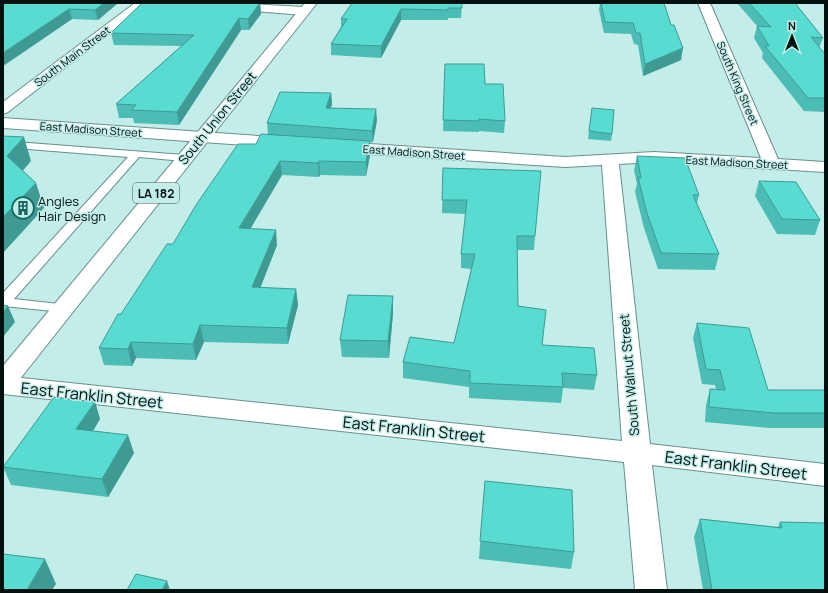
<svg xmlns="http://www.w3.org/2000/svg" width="828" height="593" font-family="Manrope,sans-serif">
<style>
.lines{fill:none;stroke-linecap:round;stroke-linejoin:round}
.service-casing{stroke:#68908c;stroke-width:2}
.minor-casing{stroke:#68908c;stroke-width:2}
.primary-casing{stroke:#68908c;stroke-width:2}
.service{fill:#fff;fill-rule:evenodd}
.minor{fill:#fff;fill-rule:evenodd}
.primary{fill:#fff;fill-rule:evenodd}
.wall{fill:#4cbdb5}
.shaded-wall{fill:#3e9a93}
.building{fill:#58dcd2;stroke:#3e9a93}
.labels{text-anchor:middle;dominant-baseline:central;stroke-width:3;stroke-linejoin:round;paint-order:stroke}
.far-street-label{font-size:11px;fill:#02100f;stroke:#c2ede8}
.shield{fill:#c2ede8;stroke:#3c5250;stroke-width:1}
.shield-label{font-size:12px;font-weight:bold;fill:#02100f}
.street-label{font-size:13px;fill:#02100f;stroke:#c2ede8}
.poi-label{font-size:13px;fill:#02100f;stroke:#c2ede8;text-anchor:start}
.near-street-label{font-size:16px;fill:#02100f;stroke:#c2ede8}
</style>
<rect width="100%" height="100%" fill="#c2ede8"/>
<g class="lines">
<!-- service casing -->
<g class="service-casing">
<polygon id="service" points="3,141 184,155 189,158 184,161 139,157 14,299 68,305 70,308 68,311 63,312 3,306 3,293 128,157 3,147"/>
</g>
<!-- minor casing -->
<g class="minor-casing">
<g id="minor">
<polygon points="232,3 304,7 308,8 310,11 308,14 304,15 228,9 226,7 228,5"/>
<polygon points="698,3 710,3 778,159 825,162 825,172 654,162 619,164 650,444 825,464 825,486 652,465 667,590 635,590 624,462 3,394 3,376 622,441 602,165 565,167 339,152 333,151 331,147 333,143 339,142 565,157 654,152 761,158"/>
<polygon points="3,118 287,138 293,139 295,143 293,147 287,148 3,128"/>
</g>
</g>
<!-- primary casing -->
<g class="primary-casing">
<g id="primary">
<polygon points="135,3 148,3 8,112 3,114 3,102"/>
<polygon points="305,3 317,3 12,389 3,392 3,366"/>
</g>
</g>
<!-- service -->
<use href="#service" class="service"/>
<!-- minor -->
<use href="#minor" class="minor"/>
<!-- primary -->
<use href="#primary" class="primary"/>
</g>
<!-- wall -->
<g class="wall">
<polygon points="3,3 118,3 98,20 72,19 3,66"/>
<polygon points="142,3 270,3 269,4 260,4 261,14 249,30 241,30 179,125 134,123 133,118 119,118 116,104 181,46 114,45 111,33"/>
<polygon points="352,3 462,3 461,18 448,18 448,20 401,20 381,58 331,55 331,44 341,27 341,19"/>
<polygon points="600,3 664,3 681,60 643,76 638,45 634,44 631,34 604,33 599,10"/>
<polygon points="737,3 795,3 823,38 819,48 825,54 825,112 804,111 762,58 763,53 754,38 757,26"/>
<polygon points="445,64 485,84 505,121 504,133 479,131 479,132 443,131"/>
<polygon points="331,93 332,104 331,108 377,120 373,142 370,142 370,155 366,176 320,175 319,177 282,175 250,229 277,245 260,288 296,289 298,305 288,344 204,342 196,360 136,358 132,366 104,365 99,348 121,314 173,244 256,144 268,134 267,123"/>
<polygon points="592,108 612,134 611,141 588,139"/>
<polygon points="637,156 699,195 697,203 719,254 715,270 658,269 644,228 635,192 637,184 634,170"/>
<polygon points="443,168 535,236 534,250 517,250 518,306 542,345 597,375 594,390 563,388 561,403 469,398 469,387 403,378 403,362 454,343 471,269 461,268 461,254 466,214 442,213"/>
<polygon points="759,181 820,220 815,235 777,234 755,196"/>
<polygon points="393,313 389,358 342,357 340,340"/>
<polygon points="697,323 768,390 825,390 825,428 769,428 705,422 706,405 710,389 716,389 715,385 702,384 693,338"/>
<polygon points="95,402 100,419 93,431 134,453 108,497 11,485 3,467"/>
<polygon points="485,481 574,552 571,569 479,559"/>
<polygon points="700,519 778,527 780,522 825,590 703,590 694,537"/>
</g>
<!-- shaded-wall -->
<g class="shaded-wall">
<polygon points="104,3 118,3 98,20 95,10"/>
<polygon points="260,3 261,14 249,30 248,19"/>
<polygon points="69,9 72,19 3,66 3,53"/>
<polygon points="401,9 401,20 381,58 381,46"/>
<polygon points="239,18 241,30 179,125 177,112"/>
<polygon points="683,48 681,60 643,76 645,64"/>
<polygon points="331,93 332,104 327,119 326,108"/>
<polygon points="376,109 377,120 373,142 372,131"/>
<polygon points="24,137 31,161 15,180 7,156"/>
<polygon points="370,141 370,155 366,176 366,162"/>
<polygon points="280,161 282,175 242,243 239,228"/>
<polygon points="319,161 320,175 319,177 318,163"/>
<polygon points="36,183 44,208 3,253 3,217"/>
<polygon points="276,230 277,245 254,304 252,287"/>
<polygon points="296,289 298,305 288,344 287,328"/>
<polygon points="393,296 393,313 389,358 388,341"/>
<polygon points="8,306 15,322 3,337 3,312"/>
<polygon points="200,325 204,342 196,360 193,344"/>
<polygon points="131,342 136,358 132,366 128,349"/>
<polygon points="95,402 100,419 83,447 76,429"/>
<polygon points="128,435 134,453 108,497 102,479"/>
<polygon points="45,559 56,584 52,590 27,590"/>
<polygon points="167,581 170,590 162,590"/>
</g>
<!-- building -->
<g class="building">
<polygon points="3,3 104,3 95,10 69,9 3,53"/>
<polygon points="142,3 260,3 248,19 239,18 177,112 131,110 136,105 116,104 194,35 111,33"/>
<polygon points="352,3 462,3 462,8 448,8 448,10 401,9 381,46 331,44 347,19 341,19"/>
<polygon points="601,3 664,3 671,25 674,25 683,48 645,64 640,33 636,33 633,23 605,22"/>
<polygon points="749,3 795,3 823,38 811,37 825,54 825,98 808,98 765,46 769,46 757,26 771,27"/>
<polygon points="445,64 484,64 485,84 503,84 505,121 479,119 479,121 443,120"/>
<polygon points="280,92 331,93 326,108 376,109 372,131 267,123"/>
<polygon points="592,108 614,110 612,134 589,131"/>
<polygon points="261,134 370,141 366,162 319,161 318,163 280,161 239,228 276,230 252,287 296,289 287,328 200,325 193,344 131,342 128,349 99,348 118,314 121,314 167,244 173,244 196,205 238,144 256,144"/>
<polygon points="3,136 24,137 7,156 36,183 3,217"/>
<polygon points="637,156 685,158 699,195 693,195 719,254 661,253 647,213 638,177 641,178"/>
<polygon points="443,168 541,171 535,236 517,236 518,306 546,310 542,345 594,348 597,375 562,373 563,387 470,383 470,371 403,362 410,337 454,343 475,254 461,254 467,200 442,200"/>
<polygon points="759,181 796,182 820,220 782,219"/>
<polygon points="348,295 393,296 388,341 340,340"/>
<polygon points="3,305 8,306 3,312"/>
<polygon points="697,323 749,328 768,390 825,390 825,413 774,413 709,407 710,389 725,390 720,370 706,369"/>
<polygon points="54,397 95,402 76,429 128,435 102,479 3,467"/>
<polygon points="485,481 572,490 574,552 480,541"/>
<polygon points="700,519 782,528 780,522 825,523 825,590 712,590"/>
<polygon points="3,554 45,559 27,590 3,590"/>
<polygon points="136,574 167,581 162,590 127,590"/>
</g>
<!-- icons -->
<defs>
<g id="building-ring" transform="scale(1.15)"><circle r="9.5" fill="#c2ede8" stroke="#1a6661" stroke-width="1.5"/><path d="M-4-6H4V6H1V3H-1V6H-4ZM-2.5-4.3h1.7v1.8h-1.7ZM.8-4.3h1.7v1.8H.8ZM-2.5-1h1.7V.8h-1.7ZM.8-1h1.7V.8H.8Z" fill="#1a6661"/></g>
</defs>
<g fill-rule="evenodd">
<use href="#building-ring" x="23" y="208"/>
</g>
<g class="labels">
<!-- far-street labels -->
<g class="far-street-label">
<text transform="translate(72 56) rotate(-37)">South Main Street</text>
<text transform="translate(738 83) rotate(67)">South King Street</text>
<text transform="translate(91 129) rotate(4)">East Madison Street</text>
<text transform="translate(414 152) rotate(4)">East Madison Street</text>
<text transform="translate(737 162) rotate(3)">East Madison Street</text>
</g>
<!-- shield labels -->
<rect class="shield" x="133" y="183" width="46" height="20" rx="3"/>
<g class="shield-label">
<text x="156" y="193">LA 182</text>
</g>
<!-- street labels -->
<g class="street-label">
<text transform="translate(217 118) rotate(-51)">South Union Street</text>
<text transform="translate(629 375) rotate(-95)">South Walnut Street</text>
</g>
<!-- poi labels -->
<g class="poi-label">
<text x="38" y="201">Angles<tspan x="38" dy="15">Hair Design</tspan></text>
</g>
<!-- near-street labels -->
<g class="near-street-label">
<text transform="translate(92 395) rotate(6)">East Franklin Street</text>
<text transform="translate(414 429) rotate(6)">East Franklin Street</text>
<text transform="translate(736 465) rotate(7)">East Franklin Street</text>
</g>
</g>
<!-- border -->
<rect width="828" height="593" fill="none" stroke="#02100f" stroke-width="8"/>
<!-- north arrow -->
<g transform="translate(792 36)" stroke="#c2ede8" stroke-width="3" paint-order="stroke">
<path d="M0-3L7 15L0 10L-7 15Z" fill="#02100f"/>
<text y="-6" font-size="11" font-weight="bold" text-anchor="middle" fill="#02100f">N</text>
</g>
</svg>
